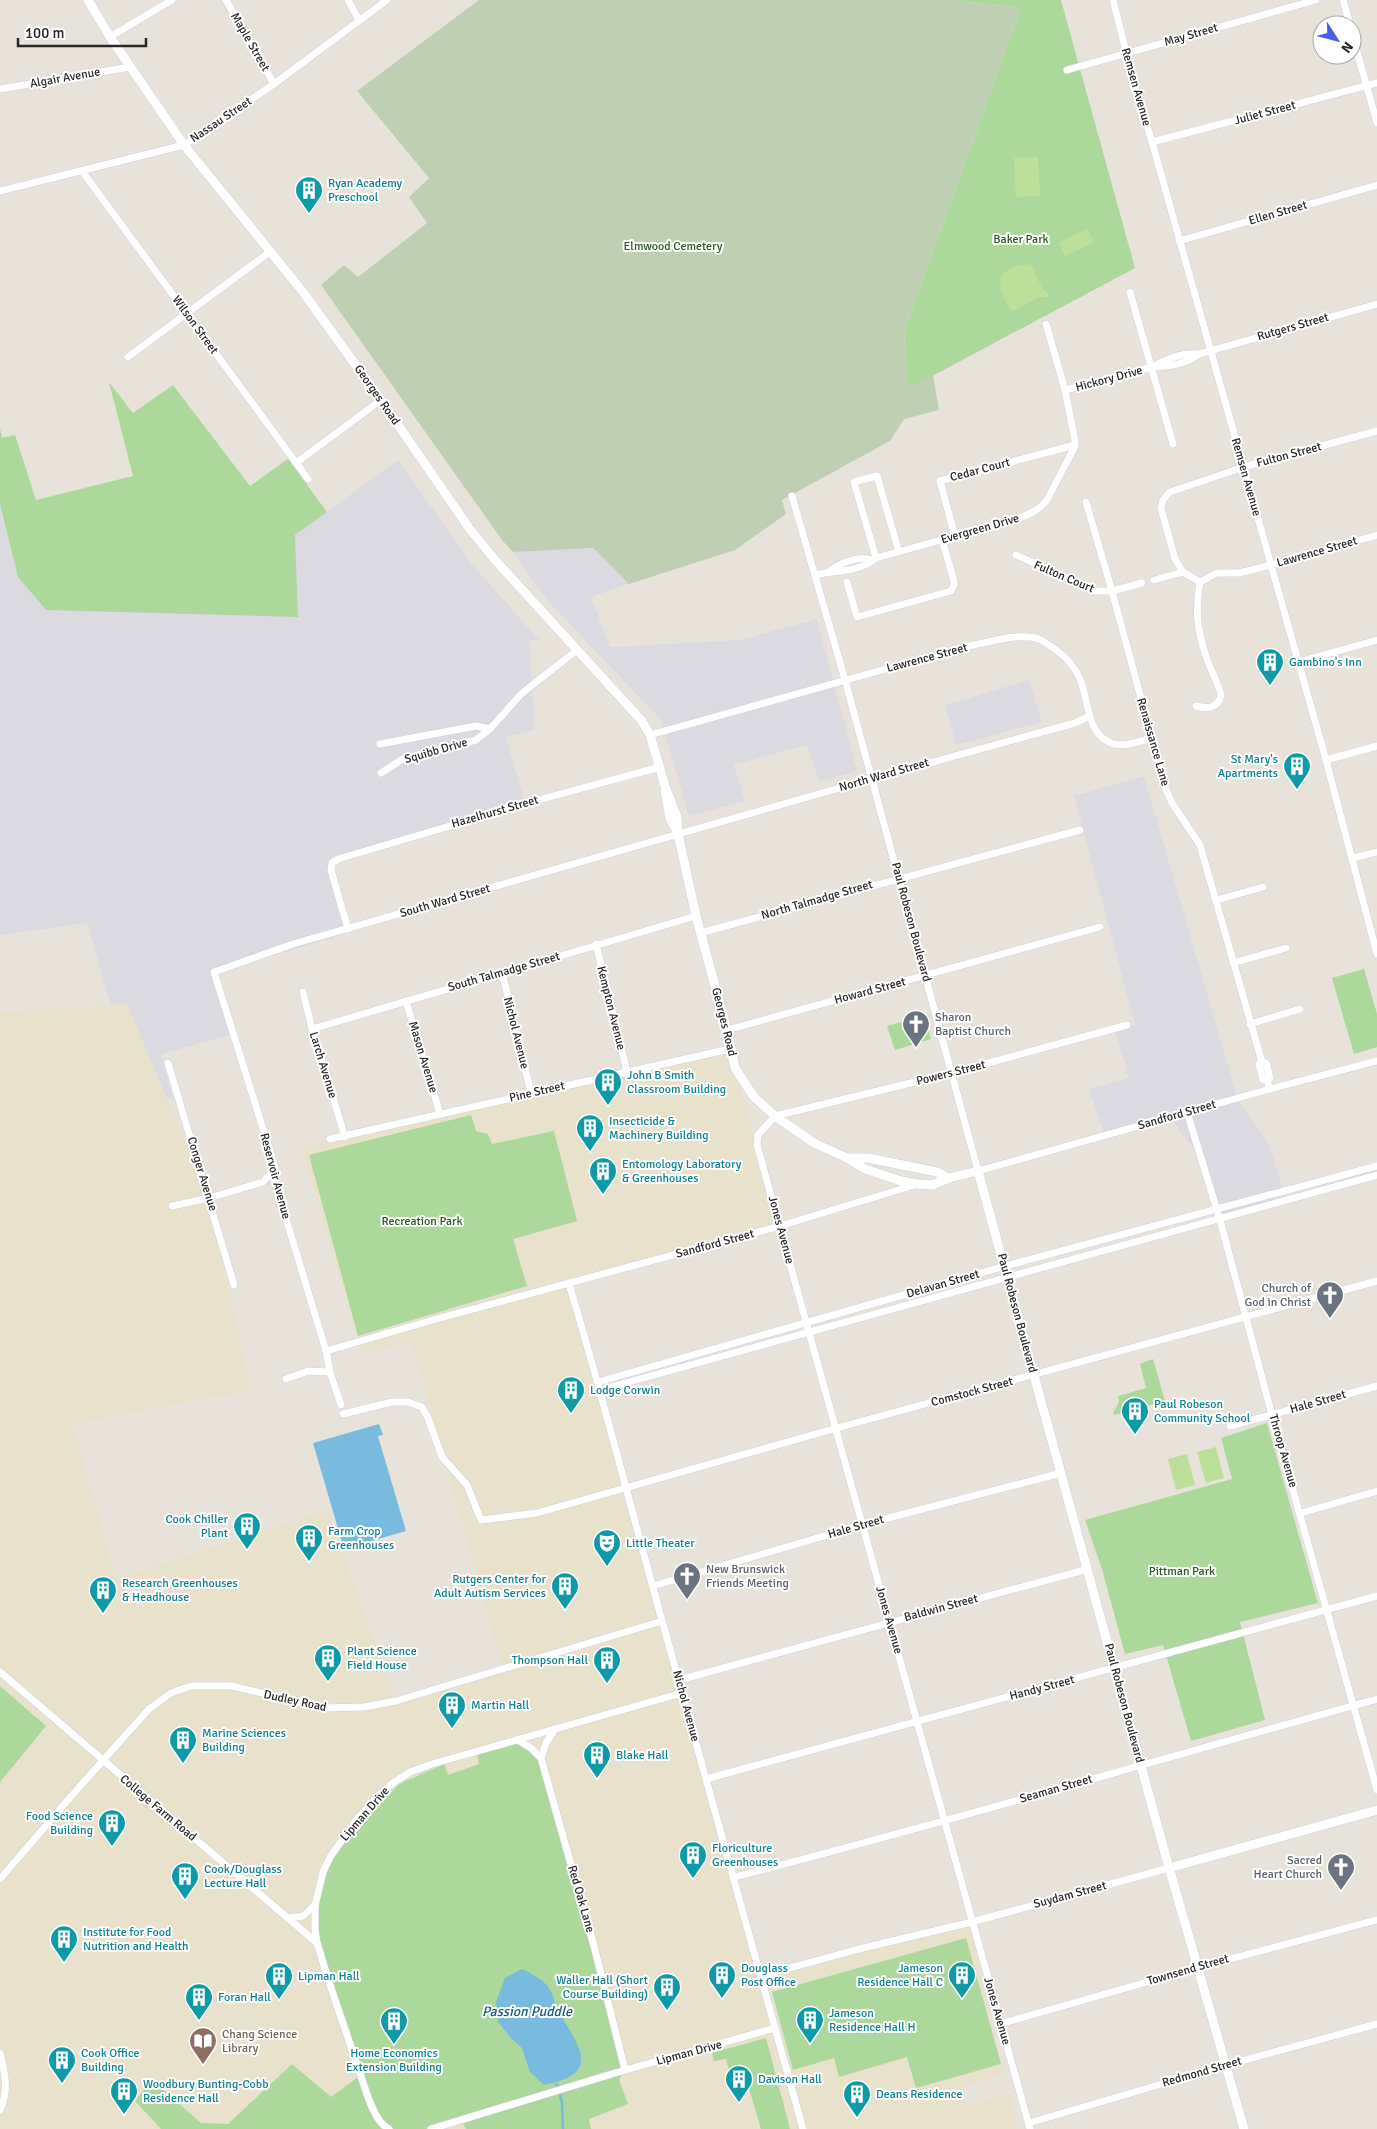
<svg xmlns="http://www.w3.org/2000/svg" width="1377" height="2129" font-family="Signika,sans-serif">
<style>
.industrial{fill:#dcdae1}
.education{fill:#e8e1cb}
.green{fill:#acd89c}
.cemetery{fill:#bfcfb3}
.pitch{fill:#bcdf99}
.water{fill:#78bbde}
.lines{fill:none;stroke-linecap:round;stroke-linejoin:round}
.stream{stroke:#78bbde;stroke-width:2.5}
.minor-casing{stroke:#cfd1de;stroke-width:8}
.tertiary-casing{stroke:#cfd1de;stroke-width:10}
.minor{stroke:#fff;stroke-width:7}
.tertiary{stroke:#fff;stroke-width:9}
.labels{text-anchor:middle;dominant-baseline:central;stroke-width:4;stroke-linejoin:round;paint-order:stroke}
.street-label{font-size:12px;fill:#272727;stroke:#fff}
.culture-label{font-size:12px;fill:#0d838f;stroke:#fff;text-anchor:start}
.park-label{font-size:12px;fill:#285921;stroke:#fff}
.worship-label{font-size:12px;fill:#5b616d;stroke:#fff;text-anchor:start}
.education-label{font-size:12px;fill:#785e54;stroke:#fff;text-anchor:start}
.water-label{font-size:14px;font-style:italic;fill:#1c5985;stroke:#fff}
</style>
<rect width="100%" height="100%" fill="#e8e3da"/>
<!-- industrial -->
<g class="industrial">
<polygon points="398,460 472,564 540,641 530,640 534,730 506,737 526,806 329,864 347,933 212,974 230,1035 161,1054 173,1098 141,1110 87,923 0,935 0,504 18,577 297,617 295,535"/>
<polygon points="593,548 629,584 591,597 610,647 740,640 817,619 857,771 819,782 807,745 734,765 745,801 689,816 661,720 546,599 513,552"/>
<polygon points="1029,680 1042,722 956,745 945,705"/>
<polygon points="1144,776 1238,1100 1269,1144 1285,1197 1219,1216 1205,1164 1171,1119 1105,1137 1089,1089 1129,1078 1115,1030 1135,1025 1074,796"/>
</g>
<!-- education -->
<polygon class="education" points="127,1004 209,1198 251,1390 73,1424 116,1579 327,1509 396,1701 503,1669 411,1341 363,1355 301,1146 730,1049 780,1226 569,1284 761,1975 972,1922 982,1985 1004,2074 959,2087 965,2106 1009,2094 1018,2129 0,2129 0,1012"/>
<!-- green -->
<g class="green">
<polygon points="952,0 1061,0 1135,268 908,389 904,332 1021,8"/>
<polygon points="109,382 133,413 173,385 250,486 288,459 327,512 295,535 298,617 46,610 18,577 0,504 0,428 2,438 15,435 36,500 133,476"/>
<polygon points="1364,969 1377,1014 1377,1047 1354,1054 1332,978"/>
<polygon points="924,1016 931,1039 895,1050 887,1026"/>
<polygon points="471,1115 476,1131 488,1134 492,1144 554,1131 577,1221 513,1239 527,1286 358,1336 309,1155"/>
<polygon points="1153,1359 1165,1401 1115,1415 1113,1413 1119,1402 1118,1396 1146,1388 1140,1364"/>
<polygon points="1267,1423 1318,1603 1240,1622 1265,1720 1191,1741 1163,1645 1125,1654 1102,1569 1085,1520 1232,1479 1221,1438"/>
<polygon points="0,1686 46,1726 0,1782"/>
<polygon points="518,1740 541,1758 623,2072 619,2080 628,2104 589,2119 591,2129 466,2129 463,2124 483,2116 430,2129 161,2129 135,2101 152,2080 201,2123 228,2124 292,2064 331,2097 358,2077 312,1922 324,1862 399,1784 444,1764 448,1775 479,1764 477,1754"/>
<polygon points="966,1938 1001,2064 916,2088 907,2057 839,2077 834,2058 793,2070 772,1992"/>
<polygon points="766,2038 790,2129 761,2129 749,2088 735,2092 726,2059 714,2061 712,2053"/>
</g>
<!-- cemetery -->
<polygon class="cemetery" points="479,0 952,0 1021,8 904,332 908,388 933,375 939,410 904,419 890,441 782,500 786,514 735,550 629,584 593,548 513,552 502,540 321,285 344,265 358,277 427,223 409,197 429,178 357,91"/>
<!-- pitch -->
<g class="pitch">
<polygon points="1038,157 1040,196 1016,197 1014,158"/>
<polygon points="1088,229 1094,243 1065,256 1059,242"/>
<path d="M1029,264L1031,265L1043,290L1047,292L1049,297H1039L1014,311L1010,309C1003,298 993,279 1009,269C1014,266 1023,265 1029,264Z"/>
<polygon points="1216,1447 1224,1478 1206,1483 1197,1452"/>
<polygon points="1187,1454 1195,1485 1176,1490 1168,1459"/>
</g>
<!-- water -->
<g class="water">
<polygon points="379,1424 383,1435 378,1436 406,1531 344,1549 313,1443"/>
<path d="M522,1969C535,1976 548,1981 553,1996C555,2003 556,2008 560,2014C582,2050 600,2074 544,2085L530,2072L522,2048L511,2038L498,2022L496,2002L505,1978Z"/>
</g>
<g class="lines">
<!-- stream -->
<g class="stream">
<polyline points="556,2084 557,2086"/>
<polyline points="560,2095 562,2103 563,2129"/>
</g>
<!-- minor casing -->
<g class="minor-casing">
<g id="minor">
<polyline points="226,0 274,84"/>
<polyline points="348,0 359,20"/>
<polyline points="1113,0 1134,83 1152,142 1326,760 1377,954"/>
<polyline points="1343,0 1350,25"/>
<polyline points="1352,34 1377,123"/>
<polyline points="110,37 172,0"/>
<polyline points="1067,70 1316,0"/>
<polyline points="0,89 130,67"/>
<polyline points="1152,142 1377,83"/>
<polyline points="82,171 308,479"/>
<polyline points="0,191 184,145 274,84 387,0"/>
<polyline points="1179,241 1377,185"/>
<polyline points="1130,292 1173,444"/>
<polyline points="128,357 271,251"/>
<path d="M1152,367C1166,359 1183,352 1199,354"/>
<path d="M1065,390L1152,367C1168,367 1186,364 1199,354L1377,304"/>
<polyline points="296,463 381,400"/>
<polyline points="792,496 845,680 978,1171 1270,1089 1377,1061"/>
<polyline points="1086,502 1112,591 1165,787 1172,803 1200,845 1262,1062 1259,1064 1263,1080 1267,1080 1270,1089"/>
<polyline points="955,536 940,481 1075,445"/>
<polyline points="1016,555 1096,591 1112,591 1142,583"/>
<polyline points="876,558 854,482 877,476 899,552"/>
<path d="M830,571C839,563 861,555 872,560"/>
<path d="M816,575C832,570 851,573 867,564C870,563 873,560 876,558L1017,519C1030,514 1039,510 1047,500L1074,448L1075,441L1065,390L1046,324"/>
<polyline points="1154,580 1183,572"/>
<polyline points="847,582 857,617 951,591 954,585 954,581 942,540"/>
<polyline points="1200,582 1183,572 1175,559 1161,508 1163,500 1170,492 1244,467 1377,431"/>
<polyline points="1298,662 1377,640"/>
<path d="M1196,706C1207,709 1218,709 1221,695C1218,682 1211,671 1207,659C1197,631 1195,611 1200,582L1217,573H1239L1271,565L1377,535"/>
<path d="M650,735L968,646C988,643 1009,635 1029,637C1039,637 1048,644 1056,650C1066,657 1075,667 1080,679C1089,700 1086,736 1114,744C1126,747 1140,741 1151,738"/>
<polyline points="380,744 476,726 490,729"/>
<polyline points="1326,760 1377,746"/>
<polyline points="381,773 401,760 476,740 490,729 521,694 577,650"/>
<polyline points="1353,858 1377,852"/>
<polyline points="1217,900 1263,887"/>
<polyline points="348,929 331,870 332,863 338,859 542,799 660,767"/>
<polyline points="700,933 1080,830"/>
<polyline points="596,944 627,1072"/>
<polyline points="1233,963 1286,948"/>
<polyline points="502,972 531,1093"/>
<polyline points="303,992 312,1029 345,1137"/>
<polyline points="406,1001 440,1114"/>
<polyline points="1250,1024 1300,1009"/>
<polyline points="312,1029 696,916"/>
<polyline points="727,1030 1100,927"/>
<polyline points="1262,1062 1266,1063 1270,1078 1267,1080"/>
<polyline points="168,1063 234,1285"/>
<polyline points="1187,1112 1220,1220 1272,1415 1377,1790"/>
<polyline points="330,1139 730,1049"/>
<polyline points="172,1206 209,1198 263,1182 272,1172"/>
<path d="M569,1284C603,1396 631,1510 663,1624C710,1792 757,1960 803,2129"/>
<polyline points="326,1351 440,1318 780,1226 918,1184"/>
<polyline points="286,1379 308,1371 330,1372"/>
<polyline points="598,1382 1005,1266 1377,1166"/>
<polyline points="600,1390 1377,1175"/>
<polyline points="341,1405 330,1372 326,1351 272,1172 275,1167 214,972 293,944 871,779 1075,723 1090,716"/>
<polyline points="343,1414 392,1402 408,1402 422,1407 428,1418 442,1457 467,1485 481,1520 537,1513 837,1428 1377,1281"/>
<polyline points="1230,1426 1377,1386"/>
<polyline points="1301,1513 1377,1491"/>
<polyline points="653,1586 862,1525 1061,1473"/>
<polyline points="0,1672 317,1943"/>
<polyline points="679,1680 1088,1569"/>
<polyline points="518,1740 531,1748 541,1758 594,1946 625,2070"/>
<polyline points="541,1758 546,1743 555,1729"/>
<polyline points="706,1779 1377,1596"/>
<path d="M735,1877C950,1822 1163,1758 1377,1699"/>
<polyline points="0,1879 74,1793 149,1709 171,1693 191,1686 232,1686 324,1708 364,1707 396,1701 662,1621"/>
<polyline points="288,1918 303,1916 315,1905"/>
<polyline points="761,1976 859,1949 972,1922 1169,1868"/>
<polyline points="1000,2024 1189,1970 1377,1920"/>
<path d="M0,2053C5,2072 9,2092 0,2110"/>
<polyline points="1029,2123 1216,2068 1377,2024"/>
<path d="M389,2129C378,2123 374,2111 369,2100L329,1982L317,1943L315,1930V1905L323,1872L330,1857L357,1819L379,1795L393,1783L410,1772L432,1764L682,1693"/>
<polyline points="431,2129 615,2073 775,2028"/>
<polyline points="1030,2129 757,1145 758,1135 775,1116 952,1073 1127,1025"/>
</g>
</g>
<!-- tertiary casing -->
<g class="tertiary-casing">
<g id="tertiary">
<polyline points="88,0 110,37 184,145 303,292 381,400 469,528 495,560 642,721 650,735 665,786 677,817 678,834 696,916 727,1030 735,1068 754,1097 775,1116 814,1143 847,1158 865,1169 901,1181 918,1184 932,1185 949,1178"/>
<polyline points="665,791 670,819 677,831"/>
<polyline points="847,1158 868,1158 937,1172 949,1178 978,1171 1166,1857 1244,2129"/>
<polyline points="1169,1868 1377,1810"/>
</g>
</g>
<!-- minor -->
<use href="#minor" class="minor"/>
<!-- tertiary -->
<use href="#tertiary" class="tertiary"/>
</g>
<!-- icons -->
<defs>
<g id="building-pin" transform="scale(1.4375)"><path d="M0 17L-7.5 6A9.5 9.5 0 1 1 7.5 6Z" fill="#0f9aa8" stroke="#fff"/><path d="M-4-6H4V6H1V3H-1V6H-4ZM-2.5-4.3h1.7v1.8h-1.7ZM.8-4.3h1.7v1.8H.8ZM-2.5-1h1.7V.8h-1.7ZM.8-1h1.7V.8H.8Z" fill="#fff"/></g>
<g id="church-pin" transform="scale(1.4375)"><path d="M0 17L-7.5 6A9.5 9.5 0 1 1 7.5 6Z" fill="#6b7280" stroke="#fff"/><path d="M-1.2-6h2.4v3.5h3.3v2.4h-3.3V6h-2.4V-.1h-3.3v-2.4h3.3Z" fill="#fff"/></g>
<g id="theatre-pin" transform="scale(1.4375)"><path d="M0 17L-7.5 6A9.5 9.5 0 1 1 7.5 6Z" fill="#0f9aa8" stroke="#fff"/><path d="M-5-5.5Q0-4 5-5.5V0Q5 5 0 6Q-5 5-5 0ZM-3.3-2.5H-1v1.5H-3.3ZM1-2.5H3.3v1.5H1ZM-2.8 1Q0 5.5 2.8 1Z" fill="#fff"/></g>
<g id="library-pin" transform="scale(1.4375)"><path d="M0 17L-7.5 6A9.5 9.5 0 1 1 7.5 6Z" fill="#8d6e63" stroke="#fff"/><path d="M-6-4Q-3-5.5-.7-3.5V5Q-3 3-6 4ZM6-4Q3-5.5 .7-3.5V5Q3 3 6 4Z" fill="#fff"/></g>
</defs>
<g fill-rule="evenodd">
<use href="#building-pin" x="309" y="190"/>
<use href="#building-pin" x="1270" y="662"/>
<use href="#building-pin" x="1297" y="766"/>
<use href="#church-pin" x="916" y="1024"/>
<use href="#building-pin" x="608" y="1082"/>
<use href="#building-pin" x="590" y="1128"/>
<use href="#building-pin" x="603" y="1171"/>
<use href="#church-pin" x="1330" y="1295"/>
<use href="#building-pin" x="571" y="1390"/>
<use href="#building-pin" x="1135" y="1411"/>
<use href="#building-pin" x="247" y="1526"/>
<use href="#building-pin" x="309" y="1538"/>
<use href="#theatre-pin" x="607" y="1543"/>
<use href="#church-pin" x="687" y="1576"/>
<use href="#building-pin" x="565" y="1586"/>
<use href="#building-pin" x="103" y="1590"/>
<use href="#building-pin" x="328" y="1658"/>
<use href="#building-pin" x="607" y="1660"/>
<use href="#building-pin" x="452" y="1705"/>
<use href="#building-pin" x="183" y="1740"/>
<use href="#building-pin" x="597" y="1755"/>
<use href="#building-pin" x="112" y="1823"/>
<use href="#building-pin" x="693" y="1855"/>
<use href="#church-pin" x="1341" y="1867"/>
<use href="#building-pin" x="185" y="1876"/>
<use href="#building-pin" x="64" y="1939"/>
<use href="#building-pin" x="722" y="1975"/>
<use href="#building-pin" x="962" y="1975"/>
<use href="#building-pin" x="279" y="1976"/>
<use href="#building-pin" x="667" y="1987"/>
<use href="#building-pin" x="199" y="1997"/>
<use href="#building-pin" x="810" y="2020"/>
<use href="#building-pin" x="394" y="2021"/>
<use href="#library-pin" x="203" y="2041"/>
<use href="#building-pin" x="62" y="2060"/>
<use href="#building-pin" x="739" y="2079"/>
<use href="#building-pin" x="124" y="2091"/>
<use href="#building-pin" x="857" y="2094"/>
</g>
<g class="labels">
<!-- street labels -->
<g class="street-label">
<text transform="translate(1191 35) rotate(-16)">May Street</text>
<text transform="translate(250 42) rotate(60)">Maple Street</text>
<text transform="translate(65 78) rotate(-10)">Algair Avenue</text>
<text transform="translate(1136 87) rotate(74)">Remsen Avenue</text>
<text transform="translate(1265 113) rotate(-15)">Juliet Street</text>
<text transform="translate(221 120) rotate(-34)">Nassau Street</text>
<text transform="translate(1278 213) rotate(-16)">Ellen Street</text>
<text transform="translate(195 325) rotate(54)">Wilson Street</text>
<text transform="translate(1293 327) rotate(-16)">Rutgers Street</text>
<text transform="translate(1109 379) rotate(-15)">Hickory Drive</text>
<text transform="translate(377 395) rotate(55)">Georges Road</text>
<text transform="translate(1289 455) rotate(-15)">Fulton Street</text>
<text transform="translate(980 470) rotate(-15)">Cedar Court</text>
<text transform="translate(1246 477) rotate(74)">Remsen Avenue</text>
<text transform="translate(980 529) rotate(-16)">Evergreen Drive</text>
<text transform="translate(1317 552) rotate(-16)">Lawrence Street</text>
<text transform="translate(1064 577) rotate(23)">Fulton Court</text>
<text transform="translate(927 658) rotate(-15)">Lawrence Street</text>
<text transform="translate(1153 742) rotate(74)">Renaissance Lane</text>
<text transform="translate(436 751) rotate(-16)">Squibb Drive</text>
<text transform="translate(884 775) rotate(-16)">North Ward Street</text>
<text transform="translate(495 812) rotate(-16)">Hazelhurst Street</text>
<text transform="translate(817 900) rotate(-16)">North Talmadge Street</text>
<text transform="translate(445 901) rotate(-16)">South Ward Street</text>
<text transform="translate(911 922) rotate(75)">Paul Robeson Boulevard</text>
<text transform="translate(504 972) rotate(-16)">South Talmadge Street</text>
<text transform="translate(870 991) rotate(-15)">Howard Street</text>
<text transform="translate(611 1008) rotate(76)">Kempton Avenue</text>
<text transform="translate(724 1022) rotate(76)">Georges Road</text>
<text transform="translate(516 1033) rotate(76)">Nichol Avenue</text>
<text transform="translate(423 1057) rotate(73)">Mason Avenue</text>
<text transform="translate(323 1065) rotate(73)">Larch Avenue</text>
<text transform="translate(951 1073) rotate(-14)">Powers Street</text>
<text transform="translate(537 1092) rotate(-13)">Pine Street</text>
<text transform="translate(1177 1115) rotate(-16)">Sandford Street</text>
<text transform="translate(202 1174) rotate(73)">Conger Avenue</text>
<text transform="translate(275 1176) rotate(75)">Reservoir Avenue</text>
<text transform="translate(781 1230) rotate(75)">Jones Avenue</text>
<text transform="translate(715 1244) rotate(-15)">Sandford Street</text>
<text transform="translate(943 1284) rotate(-16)">Delavan Street</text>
<text transform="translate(1017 1313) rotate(75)">Paul Robeson Boulevard</text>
<text transform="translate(972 1392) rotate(-15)">Comstock Street</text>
<text transform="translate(1318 1402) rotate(-16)">Hale Street</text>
<text transform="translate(1283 1451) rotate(74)">Throop Avenue</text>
<text transform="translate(856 1527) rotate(-16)">Hale Street</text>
<text transform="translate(941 1608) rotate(-15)">Baldwin Street</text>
<text transform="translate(889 1620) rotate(74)">Jones Avenue</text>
<text transform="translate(1042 1688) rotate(-15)">Handy Street</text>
<text transform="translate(295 1701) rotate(12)">Dudley Road</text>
<text transform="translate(1124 1703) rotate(75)">Paul Robeson Boulevard</text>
<text transform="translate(686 1706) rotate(75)">Nichol Avenue</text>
<text transform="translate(1056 1789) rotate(-16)">Seaman Street</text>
<text transform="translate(158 1808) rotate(40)">College Farm Road</text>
<text transform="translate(365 1814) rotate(-49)">Lipman Drive</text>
<text transform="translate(1070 1895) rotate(-15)">Suydam Street</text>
<text transform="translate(581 1899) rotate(74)">Red Oak Lane</text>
<text transform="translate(1188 1970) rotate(-16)">Townsend Street</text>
<text transform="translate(997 2011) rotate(74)">Jones Avenue</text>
<text transform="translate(689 2053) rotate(-15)">Lipman Drive</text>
<text transform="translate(1202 2072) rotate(-16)">Redmond Street</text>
</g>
<!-- culture labels -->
<g class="culture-label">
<text x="328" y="183">Ryan Academy<tspan x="328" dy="14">Preschool</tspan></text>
<text x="1289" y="662">Gambino's Inn</text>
<text x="1278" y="759" text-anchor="end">St Mary's<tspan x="1278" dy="14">Apartments</tspan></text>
<text x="627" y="1075">John B Smith<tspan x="627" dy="14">Classroom Building</tspan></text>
<text x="609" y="1121">Insecticide &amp;<tspan x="609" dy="14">Machinery Building</tspan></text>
<text x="622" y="1164">Entomology Laboratory<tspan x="622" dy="14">&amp; Greenhouses</tspan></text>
<text x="590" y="1390">Lodge Corwin</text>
<text x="1154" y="1404">Paul Robeson<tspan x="1154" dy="14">Community School</tspan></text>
<text x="228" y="1519" text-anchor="end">Cook Chiller<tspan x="228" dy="14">Plant</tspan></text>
<text x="328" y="1531">Farm Crop<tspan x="328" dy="14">Greenhouses</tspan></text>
<text x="626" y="1543">Little Theater</text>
<text x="546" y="1579" text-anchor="end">Rutgers Center for<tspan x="546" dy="14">Adult Autism Services</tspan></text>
<text x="122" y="1583">Research Greenhouses<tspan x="122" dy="14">&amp; Headhouse</tspan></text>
<text x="347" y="1651">Plant Science<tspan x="347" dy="14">Field House</tspan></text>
<text x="588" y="1660" text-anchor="end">Thompson Hall</text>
<text x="471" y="1705">Martin Hall</text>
<text x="202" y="1733">Marine Sciences<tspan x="202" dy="14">Building</tspan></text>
<text x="616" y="1755">Blake Hall</text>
<text x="93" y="1816" text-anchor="end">Food Science<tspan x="93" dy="14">Building</tspan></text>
<text x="712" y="1848">Floriculture<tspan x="712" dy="14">Greenhouses</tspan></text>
<text x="204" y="1869">Cook/Douglass<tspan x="204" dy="14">Lecture Hall</tspan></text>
<text x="83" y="1932">Institute for Food<tspan x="83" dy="14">Nutrition and Health</tspan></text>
<text x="741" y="1968">Douglass<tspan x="741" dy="14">Post Office</tspan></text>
<text x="943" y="1968" text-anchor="end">Jameson<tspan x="943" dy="14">Residence Hall C</tspan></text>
<text x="298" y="1976">Lipman Hall</text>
<text x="648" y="1980" text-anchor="end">Waller Hall (Short<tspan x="648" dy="14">Course Building)</tspan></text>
<text x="218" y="1997">Foran Hall</text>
<text x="829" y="2013">Jameson<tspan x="829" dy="14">Residence Hall H</tspan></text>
<text x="81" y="2053">Cook Office<tspan x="81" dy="14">Building</tspan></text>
<text x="394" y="2053" text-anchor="middle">Home Economics<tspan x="394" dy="14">Extension Building</tspan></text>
<text x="758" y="2079">Davison Hall</text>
<text x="143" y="2084">Woodbury Bunting-Cobb<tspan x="143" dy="14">Residence Hall</tspan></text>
<text x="876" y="2094">Deans Residence</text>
</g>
<!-- park labels -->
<g class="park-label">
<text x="1021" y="239">Baker Park</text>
<text x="673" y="246">Elmwood Cemetery</text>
<text x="422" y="1221">Recreation Park</text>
<text x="1182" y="1571">Pittman Park</text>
</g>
<!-- worship labels -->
<g class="worship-label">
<text x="935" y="1017">Sharon<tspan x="935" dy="14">Baptist Church</tspan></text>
<text x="1311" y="1288" text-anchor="end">Church of<tspan x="1311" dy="14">God in Christ</tspan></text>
<text x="706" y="1569">New Brunswick<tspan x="706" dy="14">Friends Meeting</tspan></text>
<text x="1322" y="1860" text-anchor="end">Sacred<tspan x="1322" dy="14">Heart Church</tspan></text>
</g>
<!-- education labels -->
<g class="education-label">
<text x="222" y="2034">Chang Science<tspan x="222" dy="14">Library</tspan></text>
</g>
<!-- water labels -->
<g class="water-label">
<text x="527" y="2011">Passion Puddle</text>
</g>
</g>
<!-- north arrow -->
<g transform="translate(1337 40) rotate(126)"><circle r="24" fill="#ffffff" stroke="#a9a9a9"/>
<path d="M0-4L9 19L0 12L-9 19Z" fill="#4c5ce3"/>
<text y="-8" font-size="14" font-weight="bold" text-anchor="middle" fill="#272727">N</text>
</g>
<!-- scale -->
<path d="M18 38v8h128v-8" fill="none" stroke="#272727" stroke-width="2.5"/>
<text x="25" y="38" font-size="15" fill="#272727" stroke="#ffffff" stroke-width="4" paint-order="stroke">100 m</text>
</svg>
